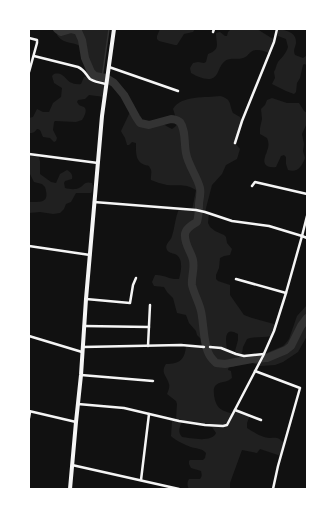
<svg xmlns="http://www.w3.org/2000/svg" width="336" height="518" font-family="'Work Sans',sans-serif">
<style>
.green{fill:#202020;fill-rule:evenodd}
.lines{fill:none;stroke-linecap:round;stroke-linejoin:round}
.stream{stroke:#333;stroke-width:1.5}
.river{stroke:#333;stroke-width:8}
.minor{stroke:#f5f5f5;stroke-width:2.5}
.primary{stroke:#f5f5f5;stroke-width:4}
</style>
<rect width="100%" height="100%" fill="#111"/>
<!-- green -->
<g class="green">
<path d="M56,29H109L102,78C100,77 97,77 95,76C87,72 84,56 84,48C83,48 79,45 78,45C71,42 62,43 57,35L59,31Z"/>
<polygon points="160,29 195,29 193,32 184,34 177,45 175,45 159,41 157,39 157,36"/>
<path d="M231,29H257L273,39L274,42L269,53C264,51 256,48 251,52C248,54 247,57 243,58C237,60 230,57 225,61C221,64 220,68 218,72C213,84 200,78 191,73L190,68L193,63L198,62L204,63L206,62L208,54C221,49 216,44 216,33L220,32L225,36H227L228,32Z"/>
<path d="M277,29C285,30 297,32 296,43C295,48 293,50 295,55L303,58L306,56L307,53V65L304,64L303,65L300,78L297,83L296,92L294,94L286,91L272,84L275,78L274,72C276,69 276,65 278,62C282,57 286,54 288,47L286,39L278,36L276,34Z"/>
<path d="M54,74C67,71 64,86 81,84L84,77H86L93,81L106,84L105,97L89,95L85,99L78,100L77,102L79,105C80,106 82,106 84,107C88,110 84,117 82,120L76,122L55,121L54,122L53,130L57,138L56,141L54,142L50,138L43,137C41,133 41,129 37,129C34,133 33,133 29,133V118L33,117L37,109L43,112H49L53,103L61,97L62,88L54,83L52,76Z"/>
<path d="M220,96C232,99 229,104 233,113L240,117L242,121L235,143L240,149L237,159L226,165L222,174L212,185L205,212L209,213L208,223L210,227L215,231L224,235L226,237L227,243L232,249L230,255L224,256L220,258L219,268L216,275V279L218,281L230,285V295L244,315L252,318L274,324L276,326L272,336C263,338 255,336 247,339L243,347L242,354H241L236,353L235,351L238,340V334C223,325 226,342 227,350L244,356L264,354L283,346L286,343L289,339L297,316L307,305V336L298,352L283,362L275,365L261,366L250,362L238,363C235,366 234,368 229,366L228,370L231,371L232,378C227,383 219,381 215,386C213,389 214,392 214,395C216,409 221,410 233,414L235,410L250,415L247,423V428C252,431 258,435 264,437C274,440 277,434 284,444L281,456L260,449L257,453L242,450L230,483V489H189C187,486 187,482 189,479H200C202,477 202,475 201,471L191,468L189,464V461L190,460H203L205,458L206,453C202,448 197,449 191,447C187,446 173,439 171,436L172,421L176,420L177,404L176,401L167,394C168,391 170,388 169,384C167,376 160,373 166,364C180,364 185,359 186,346L201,347L203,341L197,335L196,331L189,323L186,315L177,313L173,298L167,292L164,287L154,286L152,282L155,275C163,274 170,280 179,279C181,272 184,258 175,254C172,253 169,253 167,250C164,244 171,241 172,236C175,227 175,218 179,209L192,210L196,190C185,183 179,186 167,185C162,184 156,182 151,180C150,176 153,172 150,168C149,165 148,166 145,165C135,162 136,152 136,143L132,142L129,145H127L125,138L122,133L121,131L130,112L132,111C140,126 145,127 160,122L168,127L172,129L176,126C177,120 175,115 173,109C181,95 206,98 220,96ZM182,421L205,425L212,427L216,433C212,443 191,438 182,437C177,431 180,427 182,421Z"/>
<path d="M272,98L287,103H299L304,111L307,113V123L302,134L304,144L303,151L305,158C302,166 298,173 288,170L286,164V157L284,155L281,156L276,167C269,168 262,166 265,157C265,155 267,153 267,151C269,147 269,142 267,138L260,134V128L262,119L261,109L265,105L267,100Z"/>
<path d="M29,154L38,155L40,161V174L51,182L56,183L60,174L67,170C71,172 73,175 72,179L65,181L64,183L65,188C69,189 75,190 79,188C85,185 84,181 92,183L93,186L92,191L91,193H76L71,202L66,204L64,209L60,213L53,214L40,212L29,213V202C42,202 50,203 45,187L42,184L34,182L29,172Z"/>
</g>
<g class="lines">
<!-- stream -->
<polyline class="stream" points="102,78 109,29"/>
<!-- river -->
<path class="river" d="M57,29L61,32L71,29L78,31L82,40L85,58L91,72L95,76L106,78L114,83L124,95L136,117L140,123L149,125L171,119C175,119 177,120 180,122C186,130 184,144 186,153C188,165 197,176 200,188C201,193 200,198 199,203C199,210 199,215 197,222C192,225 186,228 185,234C184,244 191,251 193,260C195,269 191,277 192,285C194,294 199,302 201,311C204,324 203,345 210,356C212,359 214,361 216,363L225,364L252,359L267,358L286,350L291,346L301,326L307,318"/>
<!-- minor -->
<g class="minor">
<polyline points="213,32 214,29"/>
<polyline points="29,38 37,40 37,43 29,72"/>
<path d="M34,56L78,67C85,70 86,75 90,79C95,82 101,83 106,84"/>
<polyline points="109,67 178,91"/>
<polyline points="235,143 242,121 274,42 277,29"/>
<polyline points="29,154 98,163"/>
<polyline points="252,186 255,182 307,194"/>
<polyline points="94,202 196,210 205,212 232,221 269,226 302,236 307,216"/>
<polyline points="29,246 90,255"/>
<polyline points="236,279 286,293"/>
<polyline points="86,299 130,303 133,285 136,278"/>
<polyline points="84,326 149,327"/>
<polyline points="29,336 82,352"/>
<polyline points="148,346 150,305"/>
<polyline points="83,347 181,345 204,347"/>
<polyline points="210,347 221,348 236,354 244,356 264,354"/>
<polyline points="255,371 300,388 278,466 273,489"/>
<polyline points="81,375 153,381"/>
<polyline points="78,404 124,408 179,421 205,425 223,426 227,425 263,356 274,331 286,293 302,236 307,238"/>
<polyline points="235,410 261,420"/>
<polyline points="29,411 76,422"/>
<polyline points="29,418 30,412"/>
<polyline points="72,465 179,489"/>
<polyline points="141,480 149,414"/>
</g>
<!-- primary -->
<polyline class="primary" points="70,489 76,422 81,375 86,299 102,116 114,29"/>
</g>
<!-- border -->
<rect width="336" height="518" fill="none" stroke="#ffffff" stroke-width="60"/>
</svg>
